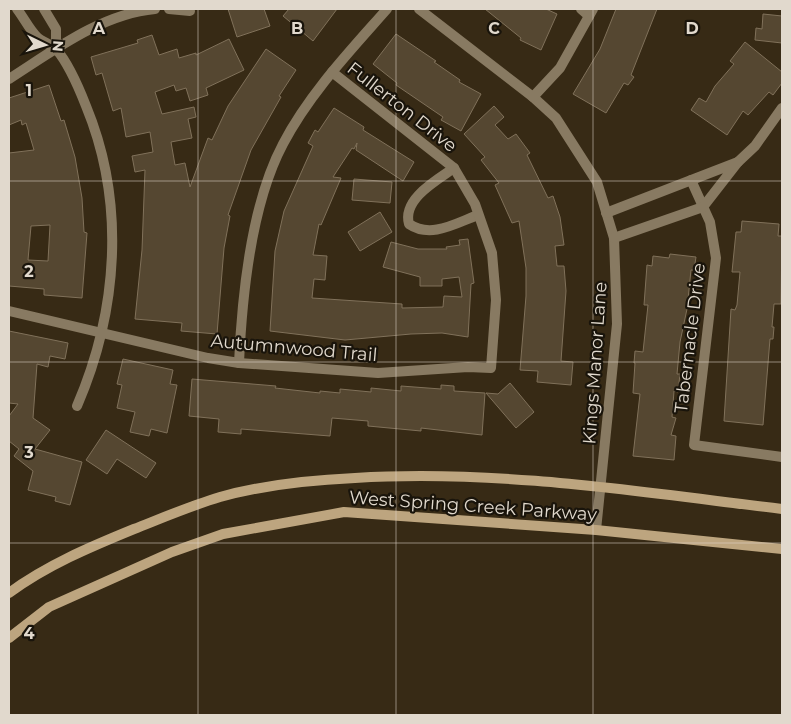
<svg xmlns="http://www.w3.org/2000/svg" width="791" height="724" font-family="Montserrat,sans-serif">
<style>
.building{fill:#554731;stroke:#80715a;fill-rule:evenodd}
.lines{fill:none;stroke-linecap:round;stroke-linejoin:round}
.street{stroke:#887a62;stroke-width:10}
.secondary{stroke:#bda57f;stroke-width:10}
.grid{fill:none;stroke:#e1d9cd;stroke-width:1;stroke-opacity:0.55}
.labels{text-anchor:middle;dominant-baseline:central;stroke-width:4.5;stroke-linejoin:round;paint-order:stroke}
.street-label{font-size:18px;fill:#e1d9cd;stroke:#19140b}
.grid-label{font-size:16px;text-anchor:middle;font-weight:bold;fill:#e1d9cd;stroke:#19140b;stroke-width:4.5;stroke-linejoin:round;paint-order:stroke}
</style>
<rect width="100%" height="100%" fill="#372a15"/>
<!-- building -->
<g class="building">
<polygon points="228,9 264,9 270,26 237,37"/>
<polygon points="289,9 337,9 313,41 283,16"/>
<polygon points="485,9 546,9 557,14 541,50 520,40 521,38"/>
<polygon points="616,9 657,9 631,75 634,77 628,85 624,83 606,113 573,94 600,49"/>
<polygon points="763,14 782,16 782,43 755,40 756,28 762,29"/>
<polygon points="396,34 436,61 434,62 460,80 459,82 481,94 461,131 441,120 443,117 396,85 397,83 373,64"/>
<polygon points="152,35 159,55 177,49 179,58 196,53 196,55 229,39 244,70 206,88 208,95 190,101 186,88 176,91 174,85 155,92 162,114 194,107 196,117 188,119 192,138 171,142 175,165 185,163 190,187 208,138 212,140 228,106 266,49 296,70 279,96 281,97 251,150 228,215 230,216 224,248 217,334 181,331 182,323 135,319 142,250 145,170 135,172 132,156 153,152 150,132 126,137 121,108 113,111 102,73 96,75 91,57 138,43 137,40"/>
<polygon points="745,42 782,72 782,83 773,95 769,92 748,115 743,111 727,135 691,110 699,98 706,102 715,86 734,64 730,61"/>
<path d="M49,85L61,121L64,120L75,157L82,198L84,232L87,233L82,298L44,295V289L9,286V153L34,150L26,123L22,125L21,120L9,125V98ZM50,225L48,261L28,260L31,226Z"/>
<polygon points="494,106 504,117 495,125 508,139 516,134 530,153 527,155 548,198 553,196 560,217 564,245 555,246 557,266 564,266 566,291 561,361 573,362 571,385 537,382 538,371 520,370 526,296 526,268 519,221 512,223 495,185 499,183 481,160 485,157 464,134"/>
<polygon points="334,108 364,127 363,130 414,162 403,181 356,150 357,143 354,149 352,148 333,177 341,178 321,225 319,224 313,255 327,256 325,280 314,279 312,298 402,304 402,308 443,307 444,296 462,297 459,277 442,279 442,286 420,286 420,277 383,267 391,242 418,249 447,249 446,247 460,245 459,240 468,239 474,283 471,284 468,337 442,333 411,334 345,340 270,331 275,251 284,211 313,146 308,143 315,130 318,132"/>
<polygon points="354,179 392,182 390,203 352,200"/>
<polygon points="380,212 392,232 360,251 348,232"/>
<polygon points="742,221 779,224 778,236 782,236 781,304 774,304 772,327 774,327 773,339 770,339 763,425 724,421 731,309 735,310 737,305 740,272 732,272 736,232 741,232"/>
<polygon points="670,254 696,257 694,270 691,270 687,309 680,342 677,374 680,374 678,392 674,391 672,417 676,418 671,435 676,436 674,460 633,456 640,394 633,393 635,363 634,363 635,351 643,352 648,305 644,305 647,265 652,266 653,256 669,258"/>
<polygon points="9,331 68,343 65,359 50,356 48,367 37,364 33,418 50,430 35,449 82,462 70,505 55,501 56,497 28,490 33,471 14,456 19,449 9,441 9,416 18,404 9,403"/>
<polygon points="123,359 173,370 170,384 177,385 167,433 151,429 149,436 130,432 135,412 117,408 122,385 117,384"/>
<polygon points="192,379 276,386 275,388 320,393 320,391 340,393 340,389 371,392 371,388 401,391 401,386 441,389 441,385 454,386 454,391 485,393 482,435 421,428 421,431 368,426 368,421 332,418 330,436 241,429 241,434 218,432 219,419 189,416"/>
<polygon points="510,383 534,412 516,428 486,393 498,394"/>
<polygon points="106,430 156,463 146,478 117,459 107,474 86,460"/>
</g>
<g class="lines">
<!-- street -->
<g class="street">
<path d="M17,9C24,18 29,29 37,37C42,42 51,44 56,49C69,64 79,88 86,106C126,203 118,311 77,406"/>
<polyline points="44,9 56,29 56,49"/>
<polyline points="169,9 190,11"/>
<polyline points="419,9 533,97 556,118 597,182 614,238 617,324 596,530"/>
<polyline points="581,9 589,16"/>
<path d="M9,79C53,51 101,14 155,9"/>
<polyline points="533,97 560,68 593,9"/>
<polyline points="738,162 755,146 782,108"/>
<path d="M454,168C437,180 402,199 409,224C431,239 456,223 478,215"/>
<polyline points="691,180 710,222 716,258 694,445 782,457"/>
<polyline points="606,213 738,162 703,207 614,238"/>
<polyline points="9,311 208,358 239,363 378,373 468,367 491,368 496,300 492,253 475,204 454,168 332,72"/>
<path d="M239,363C242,296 251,204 283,144C309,94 350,51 387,9"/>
</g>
<!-- secondary -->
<g class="secondary">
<path d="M9,593C47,565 90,547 134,529C162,518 190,506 220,497C263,485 310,480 355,478C498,469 640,492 782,509"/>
<polyline points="9,638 49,607 172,552 223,534 344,512 596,530 782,549"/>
</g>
</g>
<!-- grid -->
<path class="grid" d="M198,9V715M396,9V715M593,9V715M9,181H782M9,362H782M9,543H782"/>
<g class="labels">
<!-- street labels -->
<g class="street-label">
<text transform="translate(402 107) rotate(38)">Fullerton Drive</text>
<text transform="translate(690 338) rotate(-83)">Tabernacle Drive</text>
<text transform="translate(294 348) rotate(5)">Autumnwood Trail</text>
<text transform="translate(595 363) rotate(-86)">Kings Manor Lane</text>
<text transform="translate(473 506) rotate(4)">West Spring Creek Parkway</text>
</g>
</g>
<g class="grid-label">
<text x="99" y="34">A</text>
<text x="297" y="34">B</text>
<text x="494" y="34">C</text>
<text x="692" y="34">D</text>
<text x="29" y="96">1</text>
<text x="29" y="277">2</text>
<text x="29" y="458">3</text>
<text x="29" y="639">4</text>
</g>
<!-- border -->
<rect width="791" height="724" fill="none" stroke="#e1d9cd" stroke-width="20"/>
<!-- north arrow -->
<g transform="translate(45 45) rotate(95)" stroke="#19140b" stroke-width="4" paint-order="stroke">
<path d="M0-4L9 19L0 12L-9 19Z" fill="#e1d9cd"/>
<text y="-8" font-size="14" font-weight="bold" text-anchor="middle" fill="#e1d9cd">N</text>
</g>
</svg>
